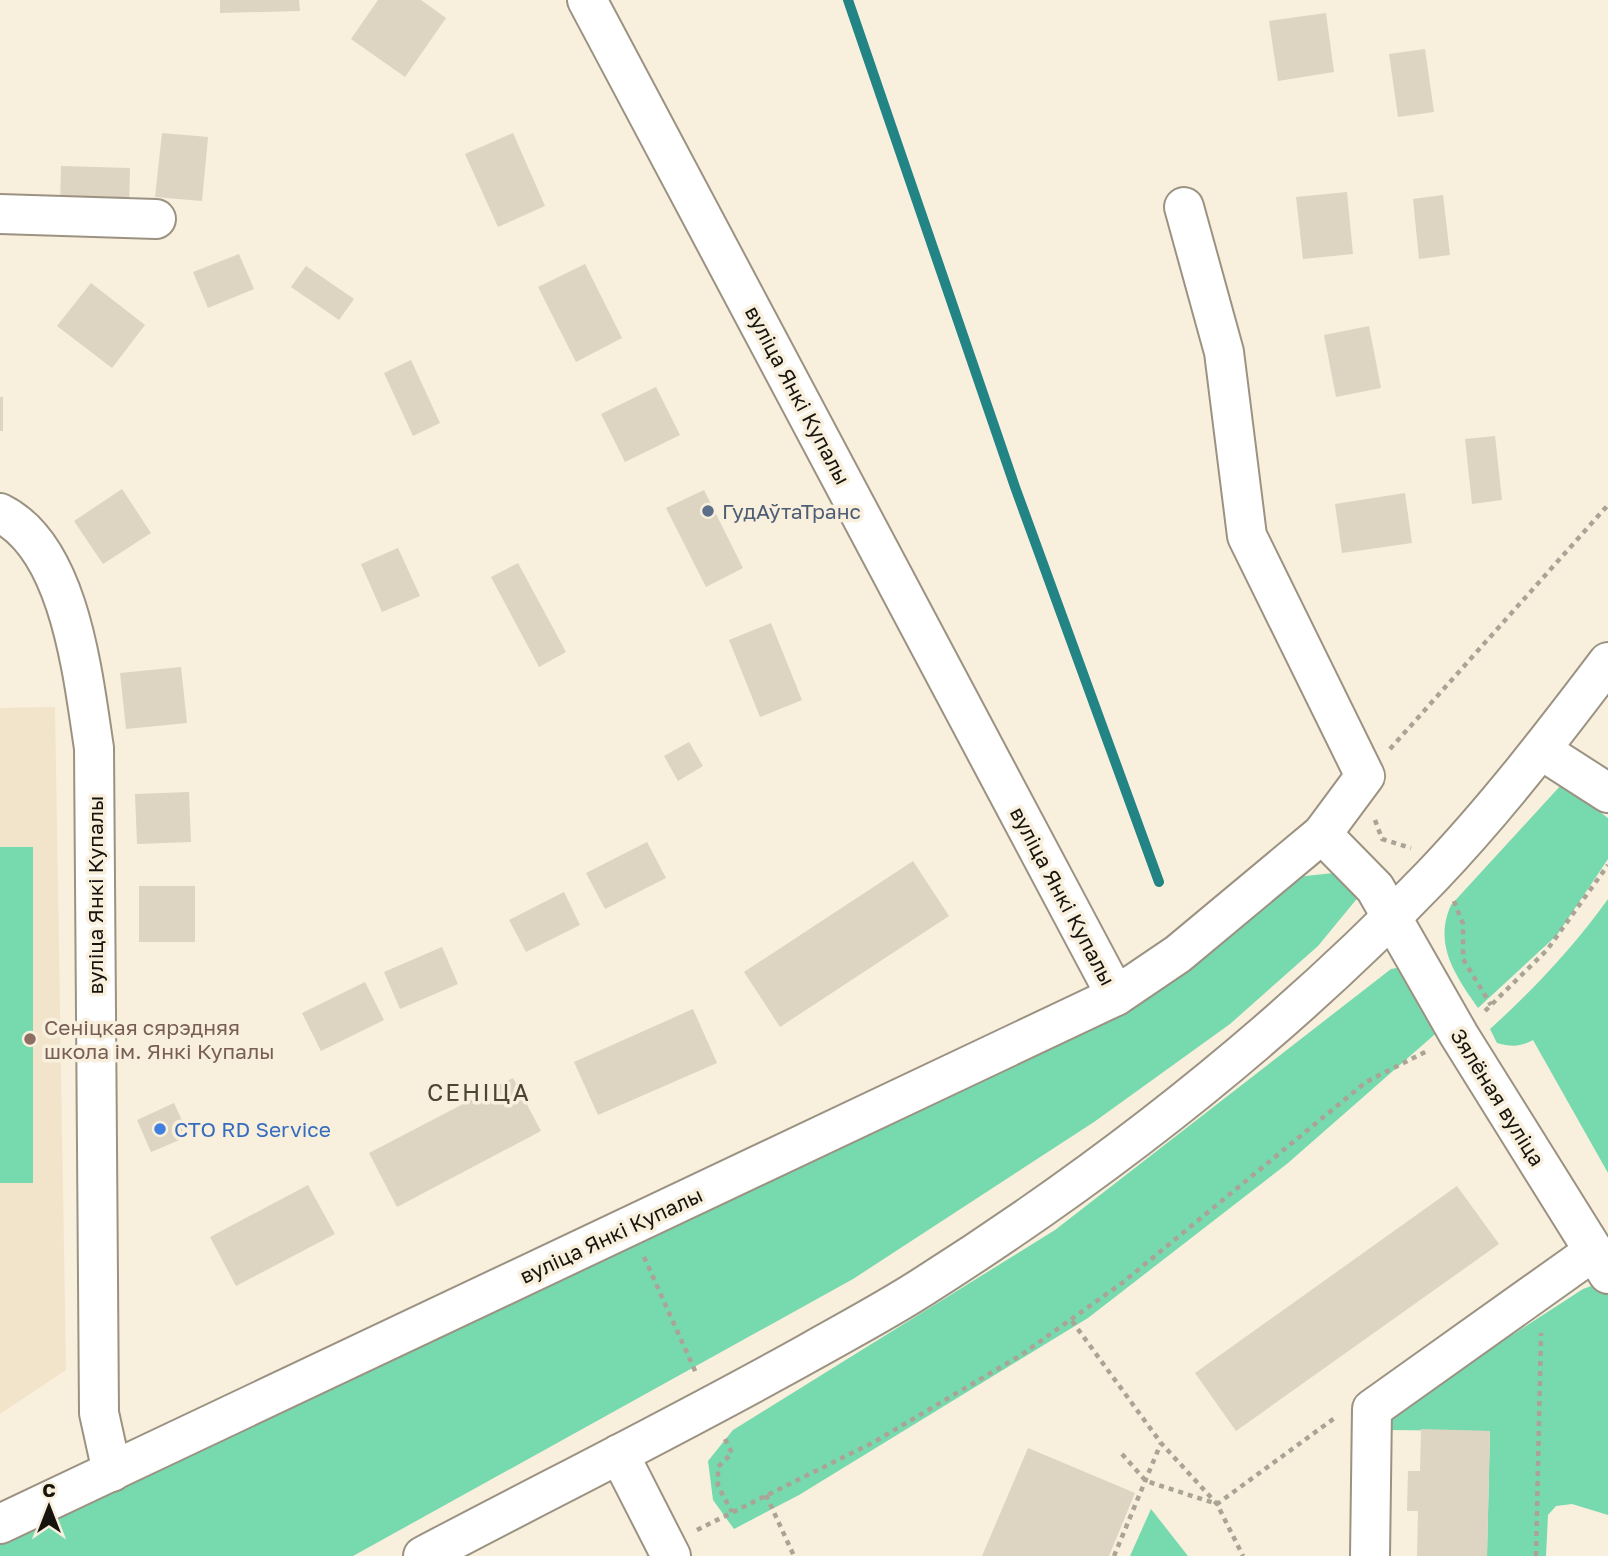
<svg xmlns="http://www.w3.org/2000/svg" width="1608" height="1556" font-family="'Golos Text',sans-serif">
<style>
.built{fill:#f1e4cb}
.green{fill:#77d9ae}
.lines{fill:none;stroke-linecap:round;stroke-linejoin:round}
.stream{stroke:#228484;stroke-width:10}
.building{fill:#ddd4c2}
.minor-casing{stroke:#9b9282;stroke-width:42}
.path{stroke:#aba496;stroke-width:4.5;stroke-dasharray:5 5;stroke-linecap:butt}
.minor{stroke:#fff;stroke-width:38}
.service-dot{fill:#5c6f8a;stroke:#f8efdd;stroke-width:2.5}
.education-dot{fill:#8d6e63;stroke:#f8efdd;stroke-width:2.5}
.shop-dot{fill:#3f7fe0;stroke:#f8efdd;stroke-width:2.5}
.labels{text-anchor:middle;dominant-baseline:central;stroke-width:7;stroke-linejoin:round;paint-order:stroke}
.street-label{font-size:21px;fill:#17140e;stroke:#f8efdd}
.service-label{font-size:21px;fill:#4e5e75;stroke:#f8efdd;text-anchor:start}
.education-label{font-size:21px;fill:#785e54;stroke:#f8efdd;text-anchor:start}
.shop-label{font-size:21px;fill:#366cbe;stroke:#f8efdd;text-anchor:start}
.quarter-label{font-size:24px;letter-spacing:2px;fill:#4c4435;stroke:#f8efdd}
</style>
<rect width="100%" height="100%" fill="#f8efdd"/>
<!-- built -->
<polygon class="built" points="55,707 66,1370 0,1414 0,708"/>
<!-- green -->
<g class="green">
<path d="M1562,784L1608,818V859L1557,935L1478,1008C1456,976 1433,945 1451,905Z"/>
<rect x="0" y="847" width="33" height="336"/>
<polygon points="1343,872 1360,895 1318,946 1230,1024 1094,1122 853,1279 353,1556 0,1556 0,1541 819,1154 1079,1035 1172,982 1228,930 1296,877"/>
<path d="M1608,899V1173L1533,1040C1520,1047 1512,1047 1497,1043L1490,1029C1534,989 1573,948 1608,899Z"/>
<polygon points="1402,967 1442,1028 1288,1163 1088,1318 799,1495 734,1529 713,1500 708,1461 733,1430 1055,1230 1391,969"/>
<polygon points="1594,1285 1608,1293 1608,1515 1572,1504 1556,1506 1548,1515 1546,1556 1487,1556 1490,1431 1388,1430 1386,1417 1583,1289"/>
<polygon points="1151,1509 1188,1556 1130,1556"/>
</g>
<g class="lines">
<!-- stream -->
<polyline class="stream" points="848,0 1015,487 1159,882"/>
</g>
<!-- building -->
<g class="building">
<polygon points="220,0 299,0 300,11 220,13"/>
<polygon points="378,0 421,0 446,18 405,77 351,39"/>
<polygon points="1326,13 1334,72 1278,81 1269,21"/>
<polygon points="1425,49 1434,112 1398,117 1389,54"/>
<polygon points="162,133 208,137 202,201 155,197"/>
<polygon points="513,133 545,206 498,227 465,154"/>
<polygon points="61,166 130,168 129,212 60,210"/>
<polygon points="1347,192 1353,254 1303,259 1296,197"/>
<polygon points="1443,195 1450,255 1419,259 1413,199"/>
<polygon points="239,254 254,289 208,308 193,272"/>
<polygon points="585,264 622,338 576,362 538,287"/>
<polygon points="306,266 354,299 339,320 291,287"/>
<polygon points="91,283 145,325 112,368 57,326"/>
<polygon points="1369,326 1381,388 1336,397 1324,335"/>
<polygon points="411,360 440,423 413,436 384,373"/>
<polygon points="656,387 680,435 625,462 601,414"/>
<rect x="0" y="397" width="3" height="34"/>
<polygon points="1495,436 1502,500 1472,504 1465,439"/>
<polygon points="122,489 151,533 103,564 74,521"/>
<polygon points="704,490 743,568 706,587 666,508"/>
<polygon points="1405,493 1412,543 1342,553 1335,504"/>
<polygon points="398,548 420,596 382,612 361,564"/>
<polygon points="518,563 566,652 539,667 491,577"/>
<polygon points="771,623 802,700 760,717 729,640"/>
<polygon points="181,667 187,723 126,729 120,673"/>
<polygon points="689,742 703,766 678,781 664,756"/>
<polygon points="189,792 191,842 137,844 135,794"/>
<polygon points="647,842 666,878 605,909 586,873"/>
<polygon points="913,861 949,916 780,1027 744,972"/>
<rect x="139" y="886" width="56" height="56"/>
<polygon points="564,892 580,925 526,952 509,920"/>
<polygon points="442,947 458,984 400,1009 384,972"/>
<polygon points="365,982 384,1020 321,1051 302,1013"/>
<polygon points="693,1009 717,1063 598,1115 574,1062"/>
<polygon points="513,1078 541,1131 397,1207 369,1153"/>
<polygon points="174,1103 189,1136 151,1152 137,1120"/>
<polygon points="308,1185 335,1234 236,1286 210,1237"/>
<polygon points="1457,1186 1499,1244 1236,1431 1195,1373"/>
<polygon points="1421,1429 1490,1431 1487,1556 1417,1556 1418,1511 1407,1511 1408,1471 1420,1471"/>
<polygon points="1028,1448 1135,1493 1109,1556 982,1556"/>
</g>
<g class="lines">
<!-- minor casing -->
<g class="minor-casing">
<g id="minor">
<polyline points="587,0 1116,996"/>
<polyline points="0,214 156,219"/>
<path d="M0,513C71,548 83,678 94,748L99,1413L112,1472"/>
<polyline points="1541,750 1608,793"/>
<polyline points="1322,834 1375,888 1459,1035 1608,1274"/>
<polyline points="619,1454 671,1556"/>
<polyline points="0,1524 1116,996 1178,954 1322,834 1365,776 1247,536 1224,352 1184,207"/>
<path d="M423,1556C552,1488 683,1423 810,1352C847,1331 885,1311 921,1288C1104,1172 1280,1034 1431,877C1495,810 1552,736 1608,662"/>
<polyline points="1370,1556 1372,1409 1594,1251"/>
</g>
</g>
<!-- path -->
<g class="path">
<polyline points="1390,749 1608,505"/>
<polyline points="1375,820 1382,839 1411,848"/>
<polyline points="1454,901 1463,924 1463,959 1491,1005"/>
<polyline points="1485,1011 1547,950 1608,865"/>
<polyline points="644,1257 696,1373"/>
<polyline points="1072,1321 1161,1443 1217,1504 1243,1556"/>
<polyline points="725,1439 732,1453 718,1467 718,1486 732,1512"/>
<polyline points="1122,1454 1146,1481 1217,1504 1336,1417"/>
<polyline points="766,1495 794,1556"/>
<polyline points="697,1530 874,1442 1021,1355 1122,1283 1366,1082 1427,1051"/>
<polyline points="1114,1556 1161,1443"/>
<polyline points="1536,1556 1541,1333"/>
</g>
<!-- minor -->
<use href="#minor" class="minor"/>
</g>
<!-- markers -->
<circle class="service-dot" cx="708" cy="511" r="7"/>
<circle class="education-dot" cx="30" cy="1039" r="7"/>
<circle class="shop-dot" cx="160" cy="1129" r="7"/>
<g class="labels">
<!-- street labels -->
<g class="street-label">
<text transform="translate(798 395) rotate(62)">вуліца Янкі Купалы</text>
<text transform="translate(95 895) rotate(-90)">вуліца Янкі Купалы</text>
<text transform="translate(1063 896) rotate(62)">вуліца Янкі Купалы</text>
<text transform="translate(1498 1097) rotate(58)">Зялёная вуліца</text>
<text transform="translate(611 1235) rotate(-25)">вуліца Янкі Купалы</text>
</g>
<!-- service labels -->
<g class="service-label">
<text x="722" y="511">ГудАўтаТранс</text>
</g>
<!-- education labels -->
<g class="education-label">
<text x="44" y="1027">Сеніцкая сярэдняя<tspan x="44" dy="24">школа ім. Янкі Купалы</tspan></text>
</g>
<!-- shop labels -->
<g class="shop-label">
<text x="174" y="1129">СТО RD Service</text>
</g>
<!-- quarter labels -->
<g class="quarter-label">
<text x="479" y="1091">СЕНІЦА</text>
</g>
</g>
<!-- north arrow -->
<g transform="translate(49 1507)" stroke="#f8efdd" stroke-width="5" paint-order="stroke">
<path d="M0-5L12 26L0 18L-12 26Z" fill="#17140e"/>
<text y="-10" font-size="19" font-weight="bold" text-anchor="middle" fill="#17140e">С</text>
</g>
</svg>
